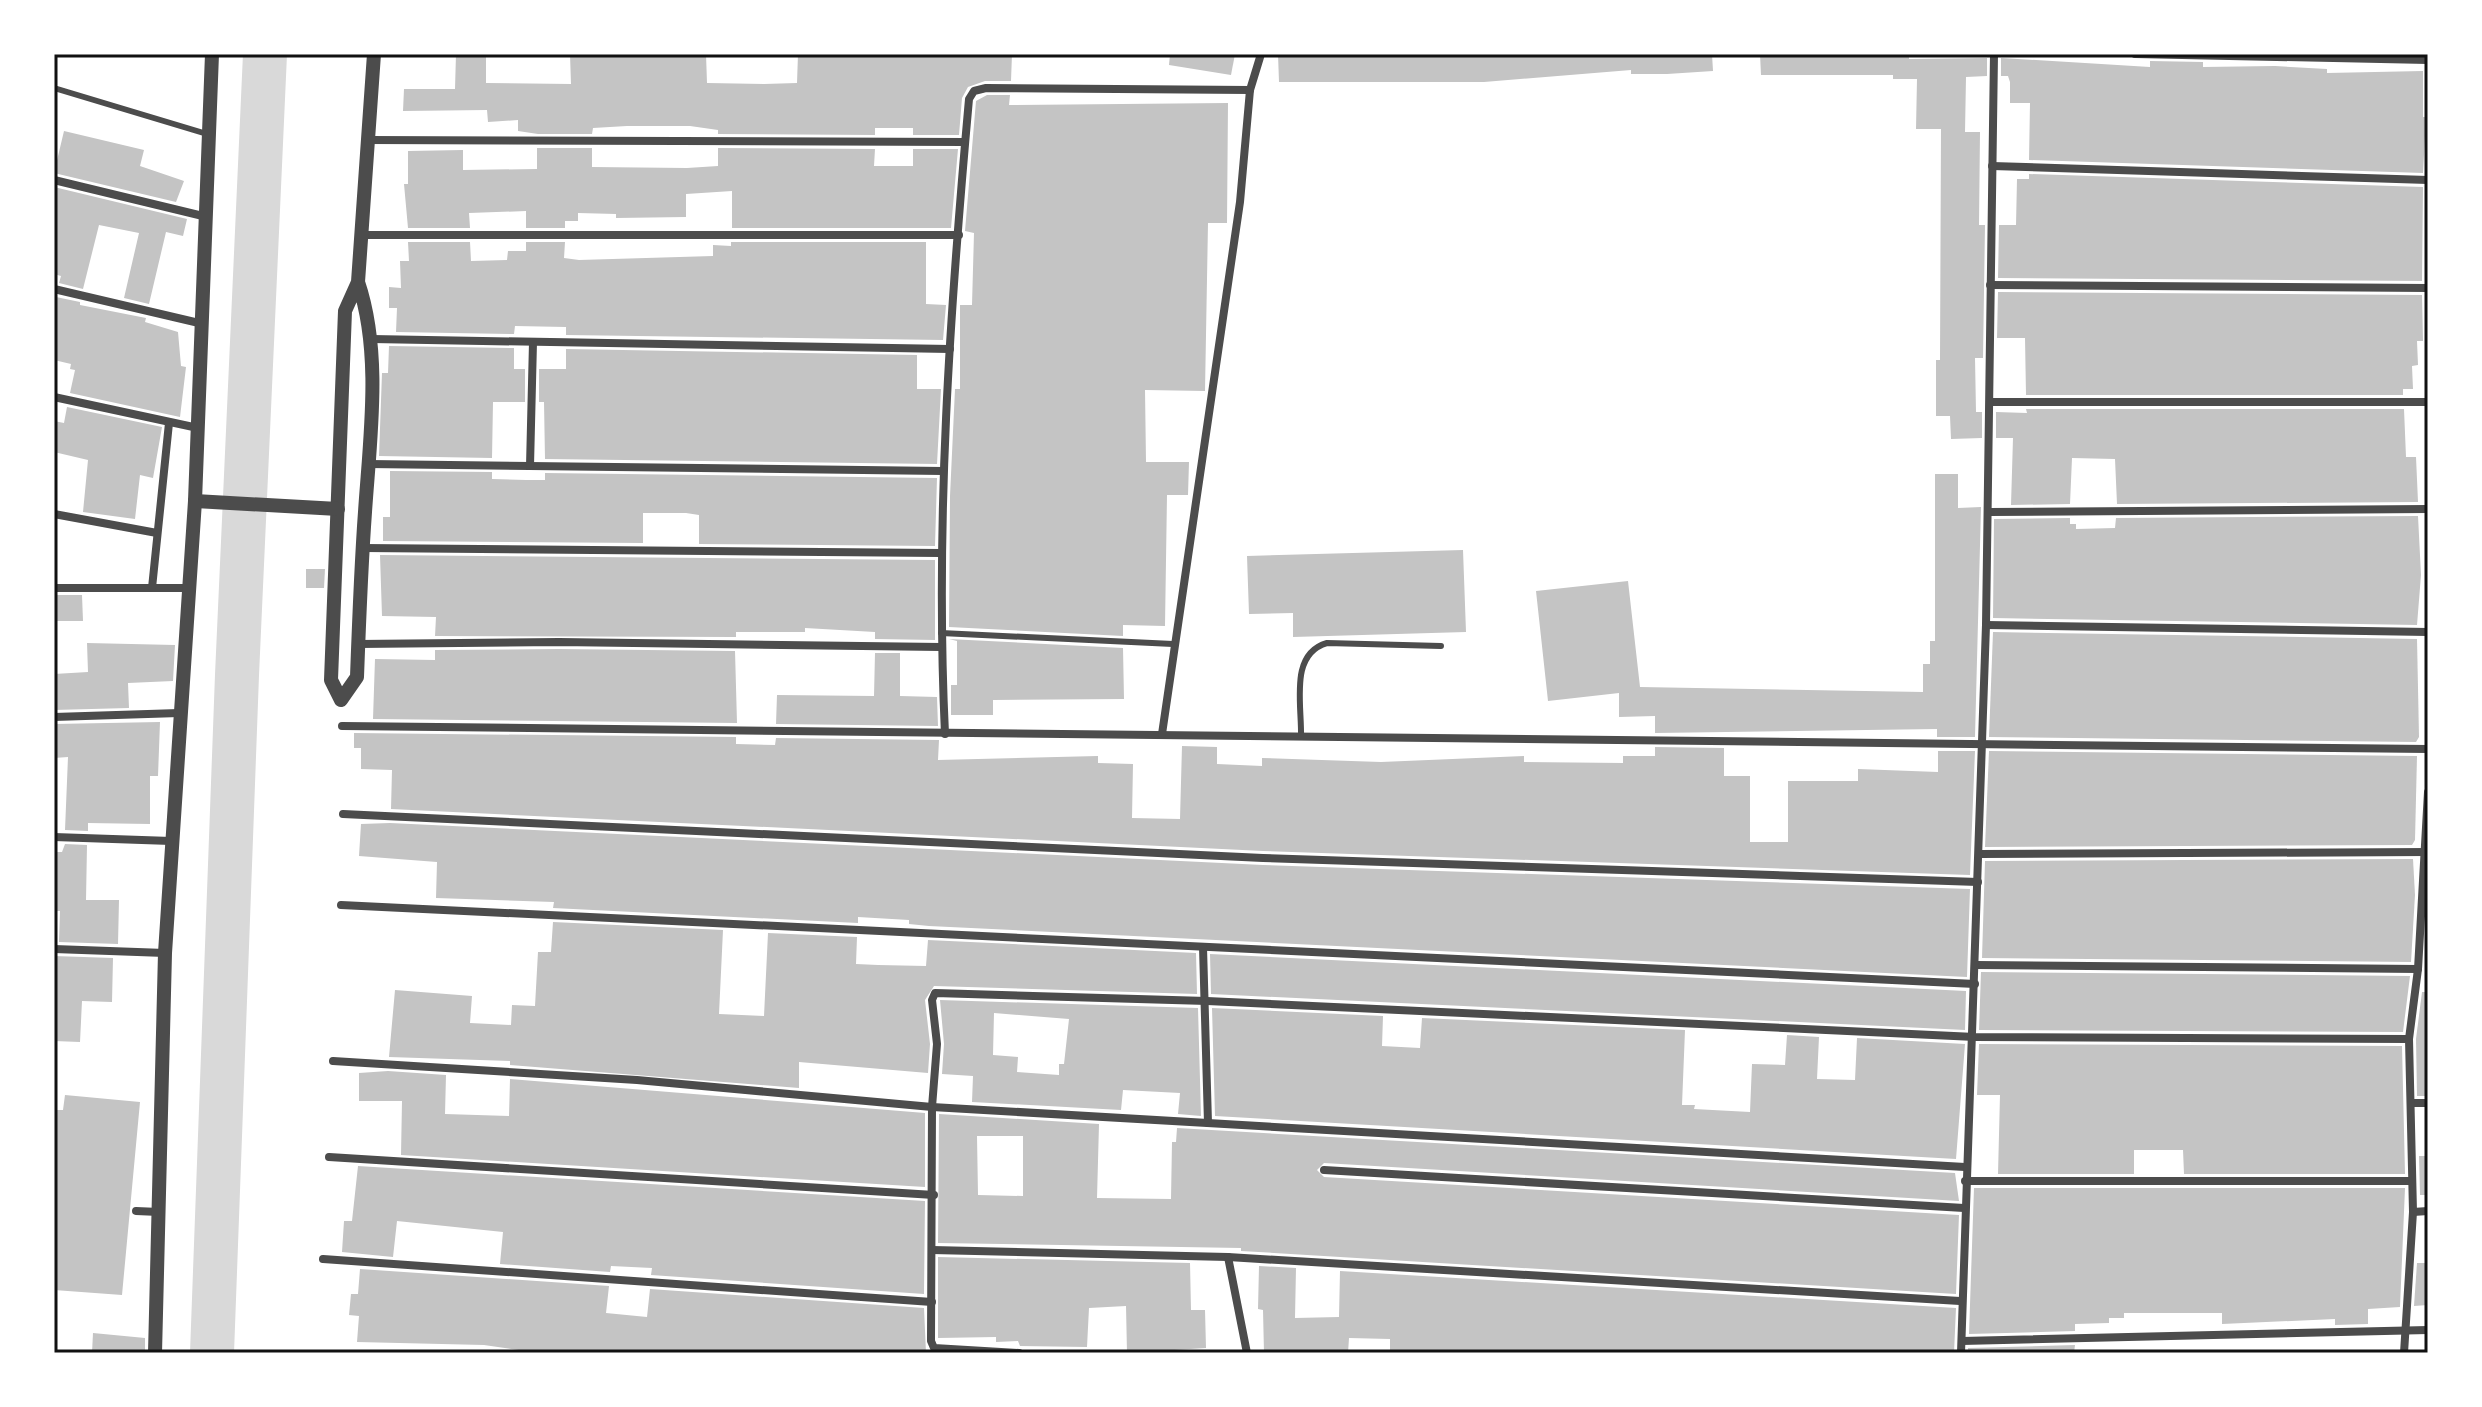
<svg xmlns="http://www.w3.org/2000/svg" width="2482" height="1407" font-family="'Golos Text',sans-serif">
<style>
.lines{fill:none;stroke-linecap:round;stroke-linejoin:round}
.river{stroke:#d9d9d9;stroke-width:44}
.building{fill:#c4c4c4;fill-rule:evenodd}
.service{stroke:#4c4c4c;stroke-width:6}
.minor{stroke:#4c4c4c;stroke-width:8}
.tertiary{stroke:#4c4c4c;stroke-width:14}
.neatline{fill:none;stroke:#111;stroke-width:3}
</style>
<rect width="100%" height="100%" fill="#fff"/>
<g class="lines">
<!-- river -->
<polyline class="river" points="212,1353 237,675 265,54"/>
</g>
<!-- building -->
<g class="building">
<polygon points="456,54 486,54 486,83 571,84 570,54 706,54 707,83 764,84 797,83 798,54 1012,54 1011,81 985,81 968,87 962,98 959,135 913,135 913,128 875,128 875,135 718,134 718,130 690,126 627,126 593,128 592,134 538,134 518,131 518,120 488,122 487,110 403,111 404,89 455,89"/>
<polygon points="1170,54 1235,54 1231,75 1169,65"/>
<polygon points="1278,54 1712,54 1713,71 1667,74 1631,74 1631,70 1484,82 1279,82"/>
<polygon points="1760,54 1909,54 1909,59 1987,58 1987,76 1966,77 1965,132 1980,132 1979,225 1985,225 1983,358 1975,358 1976,412 1982,412 1982,438 1951,439 1950,416 1936,416 1936,360 1940,360 1941,129 1916,129 1917,79 1893,79 1893,75 1761,75"/>
<polygon points="2001,58 2150,67 2150,61 2203,62 2203,67 2275,66 2327,69 2327,73 2423,71 2423,117 2426,117 2423,173 2029,160 2030,103 2010,103 2010,82 2008,76 2001,76"/>
<polygon points="987,95 1010,95 1009,105 1228,103 1227,223 1208,223 1205,391 1145,390 1146,462 1189,462 1188,495 1167,495 1165,626 1123,625 1123,636 949,627 950,496 955,389 960,389 960,305 972,305 974,233 965,231 976,101"/>
<polygon points="64,131 144,150 140,166 184,181 176,202 54,173"/>
<polygon points="537,148 592,148 592,167 687,168 718,166 718,148 875,149 874,166 913,166 913,149 958,149 951,228 732,228 732,191 686,194 686,217 616,218 616,214 578,213 578,221 565,221 565,228 526,228 526,211 469,213 470,228 408,228 404,184 408,184 408,151 463,150 463,170 537,169"/>
<polygon points="2029,174 2423,187 2422,281 1998,278 1999,225 2016,225 2017,179 2029,179"/>
<polygon points="54,187 187,219 183,236 166,232 149,304 124,298 139,233 99,225 83,289 59,283 61,276 54,274"/>
<polygon points="408,242 470,242 471,261 507,260 508,251 526,251 526,242 565,242 564,258 579,260 713,256 713,245 731,246 731,242 926,242 926,304 946,305 943,340 566,335 566,327 515,326 514,334 396,332 397,308 389,308 389,287 401,288 400,261 409,261"/>
<polygon points="1998,292 2422,295 2423,341 2417,341 2418,365 2412,366 2413,389 2403,389 2403,395 2026,395 2025,338 1997,338"/>
<polygon points="56,297 80,302 80,305 146,318 145,322 178,332 181,366 186,367 180,417 70,393 75,370 70,369 71,364 54,360"/>
<polygon points="389,346 514,348 514,369 525,369 525,402 493,402 492,458 379,456 382,373 388,373"/>
<polygon points="566,349 917,355 917,389 941,389 937,464 545,459 544,402 539,402 539,369 566,369"/>
<polygon points="67,407 162,427 153,478 140,475 135,519 83,512 88,460 54,452 54,421 64,423"/>
<polygon points="2026,409 2404,409 2406,457 2416,457 2418,502 2117,504 2115,459 2072,458 2070,504 2011,505 2013,438 1996,438 1996,412 2027,413"/>
<polygon points="390,471 492,472 492,479 526,480 545,480 545,473 937,478 935,546 699,544 699,515 686,513 643,513 643,543 383,541 383,517 390,517"/>
<polygon points="1935,474 1958,474 1958,508 1981,507 1975,737 1937,737 1937,729 1655,733 1655,716 1619,717 1619,693 1548,701 1536,591 1628,581 1640,687 1923,692 1923,664 1930,664 1930,641 1935,641"/>
<polygon points="2418,516 2421,575 2417,625 1993,618 1994,519 2070,518 2070,524 2076,524 2076,529 2115,528 2116,518"/>
<polygon points="1463,550 1466,632 1293,637 1293,613 1249,614 1247,556"/>
<polygon points="380,555 935,560 935,640 875,639 875,632 805,628 805,632 736,632 736,637 435,636 436,617 382,616"/>
<polygon points="306,569 325,569 324,588 306,588"/>
<polygon points="54,595 82,595 83,621 54,621"/>
<polygon points="1993,632 2417,639 2419,737 2416,742 1989,737"/>
<polygon points="949,639 1123,648 1124,699 993,700 993,715 951,715 951,685 957,685 957,641"/>
<polygon points="87,643 175,645 173,681 128,683 129,708 54,710 54,674 88,672"/>
<polygon points="559,649 735,651 737,723 373,719 375,659 435,660 435,650"/>
<polygon points="875,653 900,653 900,696 937,697 938,726 776,724 777,695 874,696"/>
<polygon points="160,722 158,776 150,776 150,824 88,823 88,831 65,830 68,757 54,758 54,724"/>
<polygon points="354,733 736,737 736,744 775,745 776,738 939,740 938,760 1098,756 1098,763 1133,764 1132,818 1180,819 1182,746 1217,747 1217,764 1262,766 1262,758 1381,762 1524,756 1524,762 1623,763 1623,756 1655,756 1655,747 1724,748 1724,776 1750,776 1750,842 1788,842 1788,781 1858,781 1858,769 1938,772 1938,751 1975,751 1970,875 1263,851 391,809 392,770 361,769 361,748 354,748"/>
<polygon points="1989,751 2417,756 2415,840 2412,845 1985,847"/>
<polygon points="390,823 1263,865 1970,889 1967,977 929,926 909,924 909,920 858,917 858,923 553,908 554,902 436,898 437,862 359,856 361,824"/>
<polygon points="65,844 87,845 86,900 119,900 118,944 59,942 60,911 54,911 54,852 62,852"/>
<polygon points="2413,859 2415,895 2411,962 1982,958 1985,861"/>
<polygon points="553,922 723,930 719,1014 764,1016 768,933 857,937 856,964 878,965 926,966 928,940 1196,953 1197,994 934,986 925,1000 930,1044 928,1073 799,1062 799,1088 510,1065 510,1061 389,1057 395,990 472,996 470,1023 511,1025 512,1005 535,1006 538,952 551,952"/>
<polygon points="1210,954 1966,991 1965,1030 1211,994"/>
<polygon points="54,956 113,958 112,1002 82,1001 80,1042 54,1041"/>
<polygon points="1981,972 2410,976 2403,1032 1979,1030"/>
<polygon points="2422,992 2428,992 2428,1096 2417,1096 2416,1039"/>
<path d="M940,1000L1198,1008L1201,1116L1178,1114L1180,1093L1123,1090L1121,1110L972,1102L973,1076L942,1074L944,1044ZM994,1013L1069,1019L1064,1064H1059V1075L1017,1072L1018,1057L993,1055Z"/>
<polygon points="1212,1008 1383,1016 1382,1046 1420,1048 1422,1018 1685,1030 1682,1105 1695,1105 1694,1109 1750,1112 1752,1064 1785,1065 1787,1035 1819,1037 1817,1079 1855,1080 1857,1038 1965,1044 1956,1159 1215,1116"/>
<polygon points="1979,1044 2402,1046 2405,1174 2184,1174 2183,1150 2134,1150 2134,1174 1998,1174 2000,1095 1977,1095"/>
<polygon points="388,1071 446,1075 445,1114 509,1116 510,1079 925,1113 925,1187 401,1155 402,1101 359,1101 359,1073"/>
<polygon points="65,1095 140,1102 122,1295 54,1290 54,1110 63,1110"/>
<path d="M939,1114L1099,1124L1097,1198L1171,1199L1172,1142H1176L1177,1128L1955,1173L1959,1201L1324,1163L1317,1170L1324,1177L1959,1215L1956,1294L1241,1251V1248L938,1243ZM977,1136H1023V1196L978,1195Z"/>
<polygon points="2419,1156 2428,1156 2428,1195 2420,1195"/>
<polygon points="358,1166 925,1201 924,1294 651,1275 652,1268 611,1266 610,1272 500,1264 503,1232 397,1221 393,1257 342,1252 344,1221 352,1221"/>
<polygon points="1974,1188 2405,1188 2400,1307 2368,1309 2368,1324 2335,1325 2335,1319 2222,1324 2222,1313 2124,1313 2124,1318 2109,1318 2109,1323 2075,1324 2075,1331 1969,1334"/>
<polygon points="938,1257 1190,1263 1191,1310 1205,1310 1206,1348 1127,1353 1126,1306 1089,1308 1087,1347 1020,1346 1018,1341 996,1342 996,1337 938,1338"/>
<polygon points="2417,1263 2428,1263 2428,1305 2414,1306"/>
<polygon points="1259,1266 1296,1268 1295,1318 1339,1317 1340,1271 1956,1308 1954,1353 1390,1353 1390,1339 1349,1338 1348,1353 1264,1353 1263,1310 1258,1309"/>
<polygon points="360,1269 609,1286 606,1313 647,1317 650,1289 924,1308 926,1353 540,1353 484,1345 357,1342 359,1316 349,1315 351,1294 358,1294"/>
<polygon points="93,1333 145,1338 145,1353 92,1353"/>
<polygon points="2075,1345 2074,1353 1968,1353 1968,1348"/>
</g>
<g class="lines">
<!-- service -->
<g class="service">
<polyline points="54,88 207,134"/>
<polyline points="941,633 1173,644"/>
<path d="M1301,737C1302,704 1289,654 1327,643L1441,646"/>
</g>
<!-- minor -->
<g class="minor">
<polyline points="2135,54 2428,60"/>
<polyline points="368,140 965,142"/>
<polyline points="1992,166 2428,180"/>
<polyline points="54,180 207,217"/>
<polyline points="361,235 959,235"/>
<polyline points="1990,285 2428,288"/>
<polyline points="54,289 199,323"/>
<polyline points="372,339 950,349"/>
<polyline points="54,397 198,428"/>
<polyline points="1990,402 2428,402"/>
<polyline points="368,464 943,471"/>
<polyline points="530,466 533,342"/>
<polyline points="1989,512 2428,509"/>
<polyline points="54,514 157,533"/>
<polyline points="363,548 941,553"/>
<polyline points="54,588 187,588"/>
<polyline points="152,588 169,423"/>
<polyline points="1986,625 2428,632"/>
<polyline points="358,644 559,642 941,647"/>
<polyline points="54,717 179,713"/>
<polyline points="342,726 2428,749"/>
<path d="M945,734C935,522 950,310 969,99L974,91L986,88L1250,90"/>
<polyline points="1162,734 1240,202 1250,90 1261,54"/>
<polyline points="343,814 1263,858 1978,882"/>
<polyline points="54,837 171,841"/>
<polyline points="1979,854 2428,852"/>
<polyline points="341,905 1975,984"/>
<polyline points="1203,947 1208,1123"/>
<polyline points="54,949 165,953"/>
<polyline points="1976,965 2418,969"/>
<polyline points="333,1061 637,1080 932,1107 1965,1167"/>
<polyline points="2411,1103 2428,1103"/>
<polyline points="329,1157 934,1195"/>
<polyline points="1324,1170 1964,1208"/>
<polyline points="1965,1181 2412,1181"/>
<polyline points="136,1211 159,1212"/>
<polyline points="2413,1212 2428,1211"/>
<polyline points="932,1250 1228,1257 1960,1301"/>
<polyline points="1228,1257 1247,1353"/>
<polyline points="323,1259 932,1302"/>
<polyline points="1962,1341 2428,1330"/>
<polyline points="1019,1353 934,1348 931,1341 932,1107 937,1044 932,1000 935,993 1207,1001 1975,1037 2409,1039"/>
<polyline points="1961,1353 1986,625 1994,54"/>
<polyline points="2404,1353 2413,1212 2409,1039 2418,969 2428,792"/>
</g>
<!-- tertiary -->
<g class="tertiary">
<path d="M358,282C382,353 370,437 365,512C361,567 359,622 357,677L341,700L331,680L345,311L358,282L374,54"/>
<polyline points="195,501 338,509"/>
<polyline points="155,1353 165,953 195,501 212,54"/>
</g>
</g>
<!-- border -->
<rect width="2482" height="1407" fill="none" stroke="#ffffff" stroke-width="112"/>
<rect x="56" y="56" width="2370" height="1295" class="neatline"/>
</svg>
